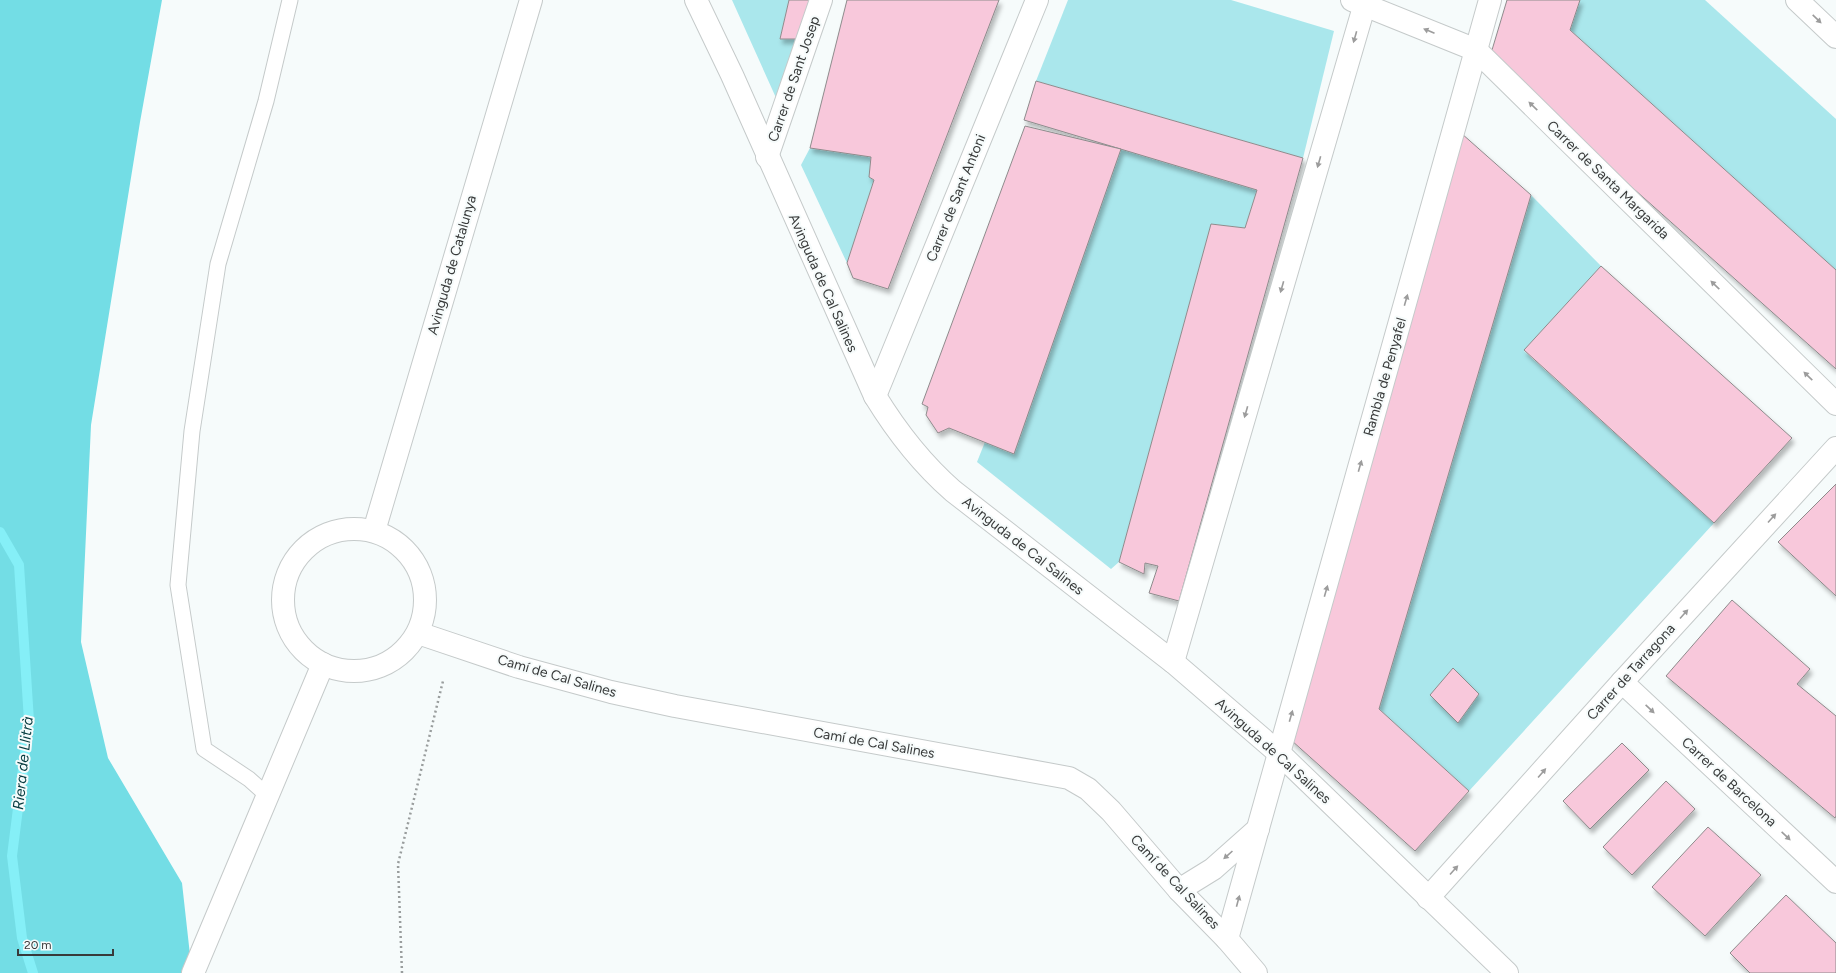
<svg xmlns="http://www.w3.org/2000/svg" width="1836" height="973" font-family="Figtree,sans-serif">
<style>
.green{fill:#aae7ec}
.forest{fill:#73dde5}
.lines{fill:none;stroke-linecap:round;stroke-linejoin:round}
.stream{stroke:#85eff7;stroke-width:10}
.building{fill:#f8c8db;stroke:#8e8b8c;filter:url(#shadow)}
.service-casing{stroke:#c5caca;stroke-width:17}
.minor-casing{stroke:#c5caca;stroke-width:24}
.tertiary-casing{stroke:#c5caca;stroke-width:24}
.path{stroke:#999d9d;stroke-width:2.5;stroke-dasharray:2 3;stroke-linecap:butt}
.service{stroke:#fff;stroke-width:15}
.minor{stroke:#fff;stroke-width:22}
.tertiary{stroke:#fff;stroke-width:22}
.oneway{fill:#9c9c9c}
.labels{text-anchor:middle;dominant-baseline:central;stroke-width:4;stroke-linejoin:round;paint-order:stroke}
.street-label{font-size:14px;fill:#383a3a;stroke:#f6fbfb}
.water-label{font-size:15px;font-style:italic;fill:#063b3f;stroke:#f6fbfb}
</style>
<defs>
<filter id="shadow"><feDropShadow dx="2.5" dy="4.5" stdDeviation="2" flood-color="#0004"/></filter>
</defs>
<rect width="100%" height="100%" fill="#f6fbfb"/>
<!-- green -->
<g class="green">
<polygon points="732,0 789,0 780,39 801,39 777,100"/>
<polygon points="1068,0 1231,0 1334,31 1303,158 1036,81"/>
<polygon points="1580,0 1705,0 1836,119 1836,270 1570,30"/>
<polygon points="810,148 871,157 869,177 874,180 847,263 801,165"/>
<polygon points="1121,149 1257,190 1245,228 1211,224 1119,562 1111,569 977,462 985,442 1008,452"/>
<polygon points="1531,195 1601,266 1524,351 1714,523 1469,791 1379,709"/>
</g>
<!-- forest -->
<polygon class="forest" points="0,0 162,0 140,122 91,425 81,642 108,758 182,883 192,973 0,973"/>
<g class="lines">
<!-- stream -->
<polyline class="stream" points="0,532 19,565 29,721 12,856 22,938 33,973"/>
</g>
<!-- building -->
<g class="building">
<polygon points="789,0 812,0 801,39 780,39"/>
<polygon points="847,0 999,0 888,289 853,278 847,263 874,180 869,177 871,157 810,148"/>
<polygon points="1507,0 1580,0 1570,30 1836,270 1836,369 1489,60"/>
<polygon points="1036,81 1303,158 1179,601 1149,593 1158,566 1145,563 1144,574 1119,562 1211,224 1245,228 1257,190 1024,120"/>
<polygon points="1025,126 1121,149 1014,454 949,428 938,433 926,415 928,407 922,404"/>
<polygon points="1461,133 1531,195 1379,709 1469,791 1415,851 1291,740"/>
<polygon points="1601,266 1792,438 1714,523 1524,350"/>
<polygon points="1836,484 1836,596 1778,542"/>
<polygon points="1732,600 1810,669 1797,684 1836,716 1836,816 1835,818 1666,676"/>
<polygon points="1453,668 1479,694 1458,723 1430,695"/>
<polygon points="1622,743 1649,770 1590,829 1563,801"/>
<polygon points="1666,781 1695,809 1632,875 1603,847"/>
<polygon points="1708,827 1761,875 1705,936 1652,887"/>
<polygon points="1786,895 1836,943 1836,973 1750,973 1730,953"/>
</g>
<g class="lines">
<!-- service casing -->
<g class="service-casing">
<polyline id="service" points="267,795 249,779 204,749 178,585 192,431 218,264 266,101 290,0"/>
</g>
<!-- minor casing -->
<g class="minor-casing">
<g id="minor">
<path d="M696,0L732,75L875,396C897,432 921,463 953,491L1173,662L1280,754L1507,973"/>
<polyline points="1352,0 1476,50 1836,404"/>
<polyline points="1797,0 1836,37"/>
<polyline points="767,157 821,0"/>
<polyline points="875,396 1037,0"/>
<polyline points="418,633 519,667 611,692 675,706 1069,778 1088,789 1111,811 1179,890 1227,939 1256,973"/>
<polyline points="1173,662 1366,0"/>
<polyline points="1622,682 1836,882"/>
<polyline points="1179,890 1213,869 1258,829"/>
<polyline points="1428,898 1622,682 1836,448"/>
<polyline points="1227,939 1490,0"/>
</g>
</g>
<!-- tertiary casing -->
<g class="tertiary-casing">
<g id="tertiary">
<circle cx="354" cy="600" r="71"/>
<polyline points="374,531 531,0"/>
<polyline points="193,973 323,664"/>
</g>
</g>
<!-- path -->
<polyline class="path" points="402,973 398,864 443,681"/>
<!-- service -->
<use href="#service" class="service"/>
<!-- minor -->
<use href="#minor" class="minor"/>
<!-- tertiary -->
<use href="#tertiary" class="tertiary"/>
</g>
<!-- one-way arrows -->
<defs><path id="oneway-solid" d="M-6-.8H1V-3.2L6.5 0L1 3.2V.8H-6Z"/></defs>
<g class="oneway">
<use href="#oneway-solid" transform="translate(1817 19) rotate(44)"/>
<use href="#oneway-solid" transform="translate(1429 31) rotate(-157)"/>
<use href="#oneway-solid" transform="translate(1355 37) rotate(106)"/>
<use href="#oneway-solid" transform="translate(1533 106) rotate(-136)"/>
<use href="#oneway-solid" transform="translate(1319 162) rotate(106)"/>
<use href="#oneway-solid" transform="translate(1715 285) rotate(-136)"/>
<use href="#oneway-solid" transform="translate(1282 287) rotate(106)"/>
<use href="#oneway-solid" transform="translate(1406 300) rotate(-74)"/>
<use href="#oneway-solid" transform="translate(1808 376) rotate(-136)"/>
<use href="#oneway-solid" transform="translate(1246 412) rotate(106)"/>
<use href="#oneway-solid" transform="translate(1360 466) rotate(-74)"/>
<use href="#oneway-solid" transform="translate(1772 518) rotate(-48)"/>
<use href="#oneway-solid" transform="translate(1326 591) rotate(-74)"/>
<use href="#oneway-solid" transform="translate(1684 614) rotate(-48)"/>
<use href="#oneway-solid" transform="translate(1650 709) rotate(43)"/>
<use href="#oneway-solid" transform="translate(1291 716) rotate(-74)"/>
<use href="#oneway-solid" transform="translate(1542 773) rotate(-49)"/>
<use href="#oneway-solid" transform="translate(1786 836) rotate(43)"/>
<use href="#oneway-solid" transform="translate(1228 855) rotate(138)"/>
<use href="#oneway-solid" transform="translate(1454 870) rotate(-48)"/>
<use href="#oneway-solid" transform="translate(1238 901) rotate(-75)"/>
</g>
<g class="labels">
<!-- street labels -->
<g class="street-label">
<text transform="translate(794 79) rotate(-71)">Carrer de Sant Josep</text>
<text transform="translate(1608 180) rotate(44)">Carrer de Santa Margarida</text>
<text transform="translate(956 198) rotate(-68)">Carrer de Sant Antoni</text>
<text transform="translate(452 265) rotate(-74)">Avinguda de Catalunya</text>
<text transform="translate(823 283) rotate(66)">Avinguda de Cal Salines</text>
<text transform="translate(1385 377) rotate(-74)">Rambla de Penyafel</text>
<text transform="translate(1023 546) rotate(38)">Avinguda de Cal Salines</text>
<text transform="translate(1631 672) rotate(-48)">Carrer de Tarragona</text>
<text transform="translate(557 676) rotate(16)">Camí de Cal Salines</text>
<text transform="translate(874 743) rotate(10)">Camí de Cal Salines</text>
<text transform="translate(1273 751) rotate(42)">Avinguda de Cal Salines</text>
<text transform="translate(1729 782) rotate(43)">Carrer de Barcelona</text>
<text transform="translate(1175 882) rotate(47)">Camí de Cal Salines</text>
</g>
<!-- water labels -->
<g class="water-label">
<text transform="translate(23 763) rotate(-84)">Riera de Llitrà</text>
</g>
</g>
<!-- scale -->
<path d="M18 949v6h95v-6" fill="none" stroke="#383a3a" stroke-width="2"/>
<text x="24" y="949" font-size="12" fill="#383a3a" stroke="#f6fbfb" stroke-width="3" paint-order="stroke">20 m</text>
</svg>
